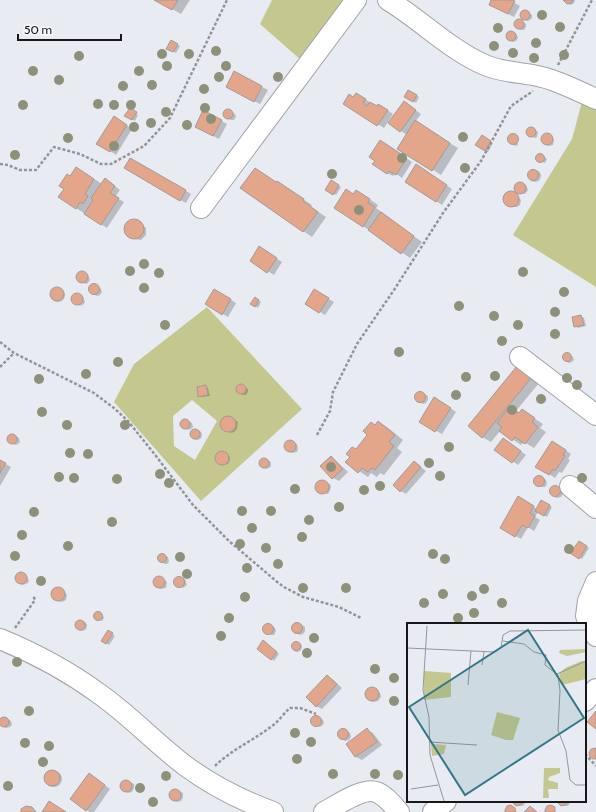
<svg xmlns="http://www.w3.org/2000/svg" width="596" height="812" font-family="Cabin,sans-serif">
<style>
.green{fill:#c4c88e;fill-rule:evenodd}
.shadow{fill:#0003}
.building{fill:#e3a68a;stroke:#a29b99}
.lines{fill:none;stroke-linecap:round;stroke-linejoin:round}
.minor-casing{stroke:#a1a3a9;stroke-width:22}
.path{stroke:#929498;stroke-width:2.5;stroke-dasharray:3 2;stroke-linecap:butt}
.minor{stroke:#fff;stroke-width:20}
.tree{fill:#8e917a}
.inset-road{fill:none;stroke:#94969b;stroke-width:1}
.view{fill:#347788;fill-opacity:0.15;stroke:#347788;stroke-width:2}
.inset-edge{fill:none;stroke:#171719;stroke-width:2}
</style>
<rect width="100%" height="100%" fill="#e8ebf1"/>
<!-- green -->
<g class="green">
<polygon points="272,0 345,0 301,60 260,24"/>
<polygon points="583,98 596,106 596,287 513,235 572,139"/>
<path d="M207,307L302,409L201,501L114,402L134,364ZM192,400L217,421L195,460L174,446L173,416Z"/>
</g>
<!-- shadow -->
<g class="shadow">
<polygon points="156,0 190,0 181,14"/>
<polygon points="492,0 509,0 520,6 514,17 496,8"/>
<polygon points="564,0 575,0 575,1 573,4 570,5"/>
<polygon points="526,11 532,15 532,18 530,20 527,21 521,18 521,14 522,12"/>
<polygon points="520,20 526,24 526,27 524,30 521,30 516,27 515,23 516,21"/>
<polygon points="512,31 517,35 518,38 516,41 513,42 507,38 507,35 508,32"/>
<polygon points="171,41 180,46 176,53 167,48"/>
<polygon points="234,73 268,90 260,104 233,90"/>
<polygon points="409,91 419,97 416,103 406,96"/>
<polygon points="362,97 377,107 384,108 393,114 384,128 345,103 354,98"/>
<polygon points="404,102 421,114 415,122 458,148 441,175 399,148 407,135 401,131"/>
<polygon points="130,109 138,115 135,121 126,115"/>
<polygon points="229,110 235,114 236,117 234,120 231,120 225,117 224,113 226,111"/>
<polygon points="204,112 227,124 219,139 196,127"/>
<polygon points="120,121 132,129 116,155 110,151"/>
<polygon points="530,128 538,132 537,137 535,138 530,136 527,132"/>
<polygon points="511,135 516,136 518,145 516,146 510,143 509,141"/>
<polygon points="548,135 554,140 553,145 549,146 543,143 542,138 543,136"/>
<polygon points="482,136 493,143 488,152 476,145"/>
<polygon points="386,145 412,162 402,178 395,173 393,176 387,173"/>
<polygon points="541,154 547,159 545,163 538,161 537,157"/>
<polygon points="131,159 191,194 186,203 125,168"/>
<polygon points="422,169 452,189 442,205 406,181"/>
<circle cx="535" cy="176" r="6"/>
<polygon points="85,173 102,184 111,183 120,190 115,197 124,202 107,228 76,208 71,177"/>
<polygon points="332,181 341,187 336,195 326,190"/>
<polygon points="277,182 312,205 311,207 326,217 312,237 242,188"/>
<polygon points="521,183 526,185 528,190 525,194 520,193 515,190 516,185"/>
<polygon points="512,192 515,193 521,200 520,205 517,207 510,207 505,202 505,195"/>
<polygon points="354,195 365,196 378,205 376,208 383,213 382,214 422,242 410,258 363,226"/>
<polygon points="131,221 138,221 146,228 146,235 141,240 134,239 126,232 126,226"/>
<polygon points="265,251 282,262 274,275 251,261"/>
<polygon points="82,272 88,275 90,280 87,284 79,282 77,277 78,275"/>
<polygon points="95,285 101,289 102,292 100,295 97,296 90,292 90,289 92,286"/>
<circle cx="58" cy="295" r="7"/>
<polygon points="214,290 236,303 228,317 206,304"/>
<polygon points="320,294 334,302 325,315 306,303"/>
<polygon points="75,295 83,297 85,302 84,304 80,306 73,301 73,296"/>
<polygon points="255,298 261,302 258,308 252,304"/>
<polygon points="581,316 584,318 586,326 578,328 575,326"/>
<polygon points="565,354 568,354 573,357 574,360 572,362 569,363 564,360 563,357"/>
<polygon points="517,367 539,383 516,411 520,413 522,410 543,424 540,428 546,432 534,448 524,442 521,445 500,431 491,442 482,437"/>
<polygon points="242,385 248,389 248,392 246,395 243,395 237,392 237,389 239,386"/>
<polygon points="206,386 208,388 210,396 202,397 199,396"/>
<polygon points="421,392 428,396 428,400 426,403 423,404 416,400 416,396 418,393"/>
<polygon points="435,398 456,412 442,434 420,422"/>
<polygon points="225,417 232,418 238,422 237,429 234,432 231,433 227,431 222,427 222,420"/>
<polygon points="183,420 186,420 192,423 193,427 191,429 188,430 182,426 181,423"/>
<polygon points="379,422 387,427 403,440 397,448 402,452 384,475 380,473 377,477 371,473 368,477 346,462"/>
<circle cx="197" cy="435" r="5"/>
<polygon points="13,435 19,438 20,442 18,444 15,445 9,441 8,438 10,436"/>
<polygon points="291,442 297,444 298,449 297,452 292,453 285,448 286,443"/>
<polygon points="509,443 526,455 518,465 496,450"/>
<polygon points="558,445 571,454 568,459 570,460 562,473 559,472 555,478 537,466"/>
<circle cx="224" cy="459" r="6"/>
<polygon points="331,457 336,461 348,472 339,481 333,478 322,466"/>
<polygon points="262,459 265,459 271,462 271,466 269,468 266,469 260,465 260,462"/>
<polygon points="0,461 11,467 0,486"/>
<polygon points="414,462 426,471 406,494 401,491"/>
<polygon points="540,476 546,480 547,484 545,487 541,487 535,484 534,480 536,477"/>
<polygon points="321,481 330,484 331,487 329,493 327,494 318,491 317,485"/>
<polygon points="552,487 556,487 562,491 563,494 561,497 557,498 550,494 550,491"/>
<polygon points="519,498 537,509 541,501 552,507 547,517 538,512 535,517 540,520 534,531 528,527 521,539 501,527"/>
<polygon points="580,542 589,548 582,559 572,553"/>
<polygon points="161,555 168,557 169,562 167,564 165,564 159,559"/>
<polygon points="22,573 27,576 29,581 28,583 23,585 18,583 16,578 17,576"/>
<polygon points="160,577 167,582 166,588 161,589 155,586 154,581 155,579"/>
<polygon points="182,578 185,579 187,585 183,588 175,584 176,579"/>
<polygon points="57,588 64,591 67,595 66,600 62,602 55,600 52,596 53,591"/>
<polygon points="97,613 102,614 104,618 102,621 94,618 94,616"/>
<circle cx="82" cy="626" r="5"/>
<polygon points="298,623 305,627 305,631 303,634 300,635 293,631 292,627 294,624"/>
<polygon points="269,624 275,628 276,631 274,635 271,635 264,631 263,628 265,625"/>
<polygon points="109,632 115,636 109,645 103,641"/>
<circle cx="297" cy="647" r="5"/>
<polygon points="265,643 279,654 274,661 272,659"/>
<polygon points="327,676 332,679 342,688 322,709 316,706"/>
<polygon points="373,688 380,693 381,697 378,701 373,702 366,698 365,693 368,689"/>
<polygon points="317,716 323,720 324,723 322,726 319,727 313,723 312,720 314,717"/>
<polygon points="5,717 11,721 12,725 10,727 6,728 0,724 1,718"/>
<polygon points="340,730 344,730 350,733 351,737 349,740 345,741 339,737 338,733"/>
<polygon points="367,730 373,733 382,745 362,760 356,757 347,744"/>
<circle cx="54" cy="779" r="8"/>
<polygon points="95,778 110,789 94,812 90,812 71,799"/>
<polygon points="127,780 134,784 134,788 132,792 128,793 121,789 120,785 122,781"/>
<polygon points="176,789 183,793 183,798 181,801 177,802 170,798 169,794 172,790"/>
<polygon points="513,801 525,801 525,803 523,806 520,806 514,803"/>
<polygon points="558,801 569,801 570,803 568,806 564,806 558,803"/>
</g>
<!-- building -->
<g class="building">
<polygon points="154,0 178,0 172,10"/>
<polygon points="491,0 512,0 515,1 508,14 489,5"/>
<polygon points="563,0 573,0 571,3 567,4"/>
<circle cx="525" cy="15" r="5"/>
<circle cx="519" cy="24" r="5"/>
<circle cx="511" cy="36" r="5"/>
<polygon points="171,40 178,44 173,52 166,49"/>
<polygon points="234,71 262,86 254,102 226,87"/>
<polygon points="408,90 417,95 413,102 404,97"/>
<polygon points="356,93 366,99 363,103 367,106 370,102 377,106 378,104 388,110 377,126 343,104 349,94 353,97"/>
<polygon points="404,101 416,110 400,132 388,123"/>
<polygon points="130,108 137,112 132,120 124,116"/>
<circle cx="228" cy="114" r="5"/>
<polygon points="203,110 222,120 213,136 195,127"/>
<polygon points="114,116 127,125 110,152 96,144"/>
<polygon points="415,120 450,143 432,171 397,149"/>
<circle cx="531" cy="132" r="5"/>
<circle cx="547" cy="139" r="6"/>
<circle cx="513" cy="139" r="5.5"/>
<polygon points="482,135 491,141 485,151 475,145"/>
<polygon points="380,140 407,158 396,175 389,171 387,174 372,164 375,161 369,157"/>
<circle cx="540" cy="158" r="4.5"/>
<polygon points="130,158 186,190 180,201 124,168"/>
<polygon points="416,164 447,185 436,202 405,182"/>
<polygon points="76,167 94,179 85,194 88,196 83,204 80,202 76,209 58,197 64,189 59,186 67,174 70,176"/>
<polygon points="255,168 276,182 277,181 304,199 303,201 318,212 303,232 240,188"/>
<circle cx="533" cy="175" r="5.5"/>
<polygon points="105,178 115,186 110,193 119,198 101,225 84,214 93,200 91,198"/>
<polygon points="331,180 339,185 333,195 325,190"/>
<circle cx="520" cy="188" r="6"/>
<polygon points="346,189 353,194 356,190 370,199 368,203 375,207 363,227 334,208"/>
<circle cx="511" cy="199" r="8"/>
<polygon points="381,212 414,236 401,254 368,230"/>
<circle cx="134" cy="229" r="10"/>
<polygon points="259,246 277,258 267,273 250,261"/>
<circle cx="82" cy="277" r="6"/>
<circle cx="94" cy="289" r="5.5"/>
<circle cx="57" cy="294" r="7"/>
<polygon points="214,289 231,299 222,315 205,304"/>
<polygon points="314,289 329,298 319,313 305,304"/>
<circle cx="77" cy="299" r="6"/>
<polygon points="255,297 259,300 255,307 250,304"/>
<polygon points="581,315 584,325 574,327 572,317"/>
<circle cx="567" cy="357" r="4.5"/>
<polygon points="517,366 531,378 482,438 468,426"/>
<circle cx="241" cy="389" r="5"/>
<polygon points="206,385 208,395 198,397 197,387"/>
<circle cx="420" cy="397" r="5.5"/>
<polygon points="434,397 451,408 435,432 419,422"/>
<polygon points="510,406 519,413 522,409 535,418 532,422 538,427 525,444 515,437 512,441 499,431 502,427 497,423"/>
<circle cx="228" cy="424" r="8"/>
<circle cx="185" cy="424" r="5"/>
<polygon points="378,421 395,435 389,442 394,446 375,470 372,468 368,472 362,468 358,473 345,462 350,457 346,454 352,447 356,449 367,435 363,431 371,422 375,425"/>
<circle cx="195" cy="434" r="5"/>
<circle cx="12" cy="439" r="5"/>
<polygon points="503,438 521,451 512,463 494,450"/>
<circle cx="290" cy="446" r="6"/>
<polygon points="552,441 566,450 563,455 565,456 555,471 553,469 549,475 535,467"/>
<circle cx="222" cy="458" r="7"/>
<polygon points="331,456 343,469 332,479 320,466"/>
<circle cx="264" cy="463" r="5"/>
<polygon points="0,460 6,463 0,473"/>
<polygon points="414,461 421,467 400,492 393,485"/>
<circle cx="539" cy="481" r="5.5"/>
<circle cx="322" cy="487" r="7"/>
<circle cx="555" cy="491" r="5.5"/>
<polygon points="518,496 534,506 530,513 535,516 528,528 522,525 515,537 500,528"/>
<polygon points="541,500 550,505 544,516 535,511"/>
<polygon points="579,541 587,546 579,559 570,553"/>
<circle cx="162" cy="558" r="4.5"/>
<circle cx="21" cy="578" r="6"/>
<circle cx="159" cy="582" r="6"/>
<circle cx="179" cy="582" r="5.5"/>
<circle cx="58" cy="594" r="7"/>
<circle cx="98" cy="616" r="4.5"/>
<circle cx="80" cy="625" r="5"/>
<circle cx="297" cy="628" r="5.5"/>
<circle cx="268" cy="629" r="5.5"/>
<polygon points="108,630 113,633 106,644 101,641"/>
<polygon points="263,640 277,652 271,660 257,649"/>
<circle cx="296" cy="646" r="4.5"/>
<polygon points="327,675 337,684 316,707 306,697"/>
<circle cx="372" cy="694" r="7"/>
<polygon points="596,711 596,729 587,722"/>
<circle cx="316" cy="721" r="5.5"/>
<circle cx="4" cy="722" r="5"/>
<polygon points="367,728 377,742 355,757 346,744"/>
<circle cx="343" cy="734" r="5.5"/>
<polygon points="596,748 596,759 593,759 590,757 589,753 591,749"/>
<circle cx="52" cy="778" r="8"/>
<polygon points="89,773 105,785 86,811 70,799"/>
<circle cx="126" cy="786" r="6"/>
<circle cx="175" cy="795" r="6"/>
<polygon points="49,801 66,812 42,812"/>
<polygon points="512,801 523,801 520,805 516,806 513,803"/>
<polygon points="557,801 568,801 565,805 561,806 558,803"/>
<polygon points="511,805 515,808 516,812 505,812 505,810 507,806"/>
<polygon points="551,805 555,807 555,812 545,812 545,810 547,806"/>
<polygon points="26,806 32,807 36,812 21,812 21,809"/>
<polygon points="530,806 537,812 524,812"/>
</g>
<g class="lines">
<!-- minor casing -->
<g class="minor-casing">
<g id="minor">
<path d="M388,0C421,20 450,50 485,65C501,72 517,72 533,75C555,79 576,90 596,99"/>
<polyline points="201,208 356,0"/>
<polyline points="520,357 596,415"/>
<polyline points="570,486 596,508"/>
<polyline points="596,582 588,601 586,616 596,636"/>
<path d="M0,639C34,653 68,671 98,693C130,715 156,744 187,767C213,786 243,801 273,812"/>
<polyline points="585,701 596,689"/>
<path d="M324,812C336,806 363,787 376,792C385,795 393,805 399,812"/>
<polyline points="433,812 446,801"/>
</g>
</g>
<!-- path -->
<g class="path">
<polyline points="558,65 592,0"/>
<polyline points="0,164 8,165 20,170 36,170 54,147 80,154 101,164 111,164 144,146 170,118 227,0"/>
<polyline points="0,342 14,353 94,393 114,408 128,421 156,456 193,505 229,541 276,581 284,587 303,597 339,607 361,618"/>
<polyline points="0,367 14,353"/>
<polyline points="317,435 330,411 333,392 357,344 394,290 443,213 481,161 511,106 533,91"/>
<polyline points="15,628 35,600 33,595"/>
<polyline points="585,754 596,766"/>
<path d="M215,766C231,750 254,740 272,726C279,721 284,713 290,708H300L316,714"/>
</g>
<!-- minor -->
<use href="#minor" class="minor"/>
</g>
<!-- trees -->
<g class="tree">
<circle cx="542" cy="15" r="5"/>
<circle cx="560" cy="27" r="5"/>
<circle cx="498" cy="28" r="5"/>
<circle cx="536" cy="43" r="5"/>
<circle cx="494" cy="46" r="5"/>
<circle cx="216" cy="51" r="5"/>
<circle cx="513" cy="53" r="5"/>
<circle cx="162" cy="54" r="5"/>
<circle cx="189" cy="54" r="5"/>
<circle cx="564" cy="55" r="5"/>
<circle cx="79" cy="56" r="5"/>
<circle cx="534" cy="58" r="5"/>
<circle cx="167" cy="66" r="5"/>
<circle cx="226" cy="66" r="5"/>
<circle cx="33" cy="71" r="5"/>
<circle cx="139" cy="71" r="5"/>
<circle cx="219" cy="77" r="5"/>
<circle cx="278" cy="77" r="5"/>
<circle cx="59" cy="80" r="5"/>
<circle cx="152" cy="85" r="5"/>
<circle cx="123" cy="86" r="5"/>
<circle cx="204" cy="89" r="5"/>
<circle cx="98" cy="104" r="5"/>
<circle cx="23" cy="105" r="5"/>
<circle cx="114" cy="105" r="5"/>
<circle cx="131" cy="105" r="5"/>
<circle cx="205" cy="108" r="5"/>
<circle cx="166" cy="112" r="5"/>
<circle cx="211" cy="119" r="5"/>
<circle cx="151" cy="123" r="5"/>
<circle cx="187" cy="125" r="5"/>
<circle cx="134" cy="127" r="5"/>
<circle cx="463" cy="137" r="5"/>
<circle cx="68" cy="138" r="5"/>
<circle cx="114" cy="146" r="5"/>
<circle cx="15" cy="155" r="5"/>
<circle cx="402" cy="158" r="5"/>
<circle cx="465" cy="168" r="5"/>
<circle cx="332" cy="174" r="5"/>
<circle cx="359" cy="210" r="5"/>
<circle cx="144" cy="264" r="5"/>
<circle cx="130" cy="271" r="5"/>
<circle cx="523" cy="272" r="5"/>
<circle cx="159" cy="273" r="5"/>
<circle cx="144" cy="288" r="5"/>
<circle cx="564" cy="292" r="5"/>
<circle cx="459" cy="306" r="5"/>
<circle cx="555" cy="312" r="5"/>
<circle cx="494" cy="316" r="5"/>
<circle cx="165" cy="325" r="5"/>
<circle cx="518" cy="325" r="5"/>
<circle cx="555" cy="334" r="5"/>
<circle cx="502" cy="341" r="5"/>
<circle cx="399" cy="352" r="5"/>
<circle cx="118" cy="362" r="5"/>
<circle cx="86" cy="374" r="5"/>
<circle cx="495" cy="376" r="5"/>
<circle cx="466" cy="377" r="5"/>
<circle cx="567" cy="378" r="5"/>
<circle cx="39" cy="379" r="5"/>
<circle cx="577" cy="385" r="5"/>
<circle cx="456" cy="395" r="5"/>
<circle cx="541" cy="399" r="5"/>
<circle cx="512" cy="410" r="5"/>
<circle cx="42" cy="412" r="5"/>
<circle cx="67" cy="425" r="5"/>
<circle cx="125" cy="425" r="5"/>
<circle cx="449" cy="447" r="5"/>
<circle cx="70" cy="453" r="5"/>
<circle cx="88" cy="454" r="5"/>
<circle cx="429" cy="463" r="5"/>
<circle cx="331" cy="467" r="5"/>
<circle cx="160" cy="474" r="5"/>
<circle cx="440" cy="476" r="5"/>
<circle cx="59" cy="477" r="5"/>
<circle cx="74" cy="478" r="5"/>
<circle cx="582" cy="478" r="5"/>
<circle cx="117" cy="479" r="5"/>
<circle cx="169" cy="483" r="5"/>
<circle cx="380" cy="486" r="5"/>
<circle cx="295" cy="489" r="5"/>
<circle cx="364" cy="490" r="5"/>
<circle cx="339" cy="507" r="5"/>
<circle cx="242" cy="511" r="5"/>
<circle cx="271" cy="511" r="5"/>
<circle cx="34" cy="512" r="5"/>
<circle cx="309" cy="520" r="5"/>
<circle cx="112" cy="522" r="5"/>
<circle cx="252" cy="528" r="5"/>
<circle cx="22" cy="535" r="5"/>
<circle cx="302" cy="537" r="5"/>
<circle cx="240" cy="544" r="5"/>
<circle cx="68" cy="546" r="5"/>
<circle cx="266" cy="548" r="5"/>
<circle cx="569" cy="549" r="5"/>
<circle cx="433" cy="554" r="5"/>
<circle cx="15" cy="556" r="5"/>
<circle cx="180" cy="557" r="5"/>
<circle cx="445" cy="559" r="5"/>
<circle cx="278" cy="564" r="5"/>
<circle cx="247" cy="568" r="5"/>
<circle cx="187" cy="574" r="5"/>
<circle cx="41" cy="581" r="5"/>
<circle cx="303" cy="588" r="5"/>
<circle cx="346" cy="588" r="5"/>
<circle cx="484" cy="589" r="5"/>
<circle cx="443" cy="594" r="5"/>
<circle cx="472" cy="596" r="5"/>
<circle cx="245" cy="597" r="5"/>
<circle cx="424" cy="603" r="5"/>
<circle cx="502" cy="603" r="5"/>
<circle cx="474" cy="613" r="5"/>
<circle cx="229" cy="618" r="5"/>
<circle cx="458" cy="618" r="5"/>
<circle cx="221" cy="636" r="5"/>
<circle cx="314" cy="638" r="5"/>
<circle cx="307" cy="653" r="5"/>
<circle cx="17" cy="662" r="5"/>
<circle cx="375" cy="669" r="5"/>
<circle cx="394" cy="678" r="5"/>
<circle cx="394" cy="701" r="5"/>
<circle cx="29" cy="711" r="5"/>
<circle cx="295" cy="733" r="5"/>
<circle cx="311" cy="742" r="5"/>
<circle cx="25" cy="743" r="5"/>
<circle cx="49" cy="746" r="5"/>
<circle cx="297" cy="759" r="5"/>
<circle cx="43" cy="762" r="5"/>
<circle cx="333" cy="774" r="5"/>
<circle cx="375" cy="774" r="5"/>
<circle cx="398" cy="775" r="5"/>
<circle cx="166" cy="776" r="5"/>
<circle cx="8" cy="786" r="5"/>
<circle cx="140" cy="788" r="5"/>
<circle cx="153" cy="802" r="5"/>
</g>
<!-- overview -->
<g transform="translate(407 623)">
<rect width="179" height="179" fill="#e8ebf1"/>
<path d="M179,26V29L160,33L152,30L153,27ZM175,38L179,39V56L155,62L152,51L158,45ZM17,48L44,50V74L17,77ZM90,89L113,95L106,117H99L84,112ZM24,121L39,122L37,131L25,133ZM137,145H153V150L142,154L141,157L151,160V166H141L142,175H136Z" fill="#c4c88e"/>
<path class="inset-road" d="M20,3L16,67L22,94L23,132L37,178M96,18L117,21L127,29L139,32L138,42L151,52L153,68L151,107L159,128L163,157L169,162H179M0,25L88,29L94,25L96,12L103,8L179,7M75,42L77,29M150,51L179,38M61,62L64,28M22,119L70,122M4,166L31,162"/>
<path class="view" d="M121,7L177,95L58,172L2,84Z"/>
<rect width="179" height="179" class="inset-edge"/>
</g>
<!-- scale -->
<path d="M18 34v6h103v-6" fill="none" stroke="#171719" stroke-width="2"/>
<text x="24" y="34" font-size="12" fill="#171719" stroke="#f6f8fe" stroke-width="3" paint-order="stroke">50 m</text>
</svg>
